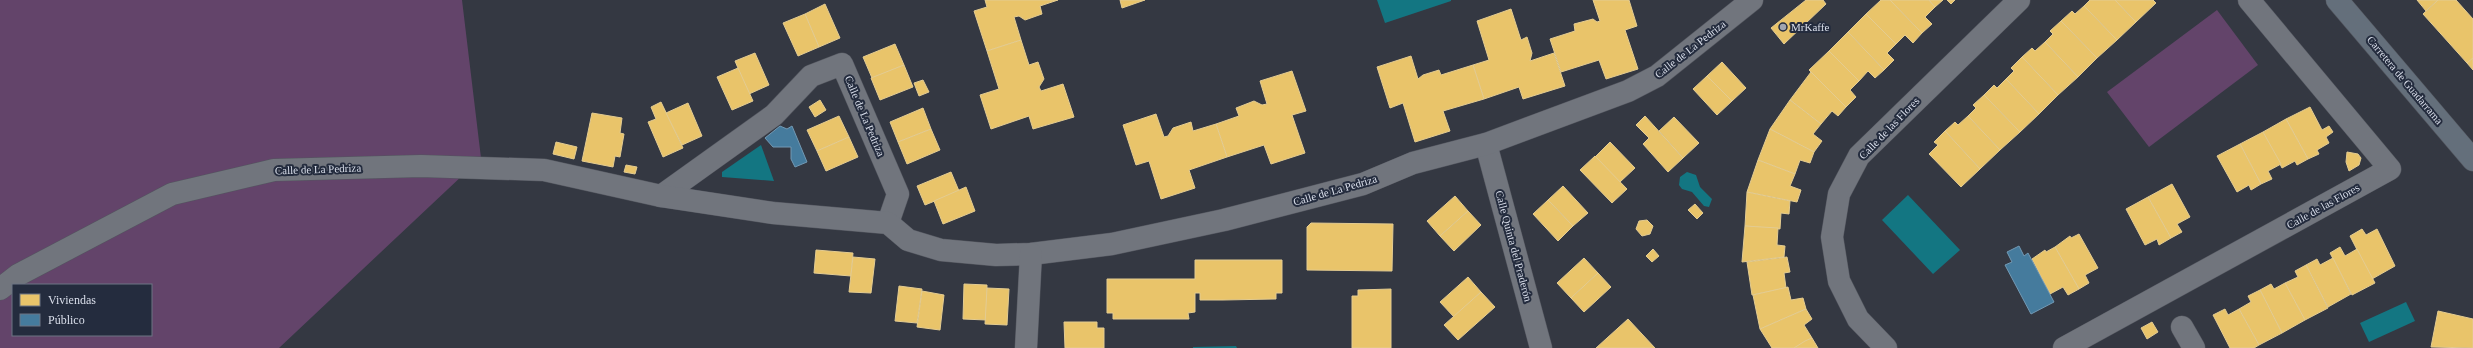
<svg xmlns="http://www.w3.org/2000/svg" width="2473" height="348" font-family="'Times New Roman',serif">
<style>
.green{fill:#63446a;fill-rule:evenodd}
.water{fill:#137682}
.homes{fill:#e9c46a;stroke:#e4cc91}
.public{fill:#457b9d;stroke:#7299b4}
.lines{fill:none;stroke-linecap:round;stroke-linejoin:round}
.minor-casing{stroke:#53565f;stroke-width:23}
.major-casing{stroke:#53565f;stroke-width:23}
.minor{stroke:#71757d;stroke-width:22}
.major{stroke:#646f7b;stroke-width:22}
.poi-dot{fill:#a0a5b0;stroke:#242c3e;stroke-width:1.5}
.labels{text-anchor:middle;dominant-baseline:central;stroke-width:4;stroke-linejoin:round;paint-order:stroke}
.poi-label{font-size:11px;fill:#dadfeb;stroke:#242c3e;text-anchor:start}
.street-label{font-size:11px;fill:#dadfeb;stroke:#242c3e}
</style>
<rect width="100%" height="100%" fill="#343842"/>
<!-- green -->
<g class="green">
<path d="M0,0H462L481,158L279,348H0ZM13,285H151V335H13Z"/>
<polygon points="2217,10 2258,65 2149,147 2107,92"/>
</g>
<!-- water -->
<g class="water">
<polygon points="1377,0 1451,0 1451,1 1385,23"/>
<polygon points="761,145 774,181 722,177 722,172"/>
<polygon points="1687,172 1696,175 1700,187 1712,199 1709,207 1704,206 1692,192 1682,189 1679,185 1680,177"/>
<polygon points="1908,195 1960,250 1933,274 1882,220"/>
<polygon points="2406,302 2415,321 2369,342 2360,323"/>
<polygon points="1236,346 1237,348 1193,348 1193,347"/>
</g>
<!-- homes -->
<g class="homes">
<polygon points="985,0 1058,0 1040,6 1042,14 1025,20 1019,16 1014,17 1021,40 987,51 974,11 987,7"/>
<polygon points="1120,0 1145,0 1122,8"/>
<polygon points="1593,0 1629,0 1637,26 1625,30 1638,69 1606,79 1599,60 1561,72 1550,39 1575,31 1574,24 1593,19 1597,22 1600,21"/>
<polygon points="1806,0 1823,0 1826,4 1784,44 1771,28"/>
<polygon points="1881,0 1890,0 1922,33 1913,43 1905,35 1896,44 1866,14"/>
<polygon points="1890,0 1929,0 1935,7 1925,17 1932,24 1922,33"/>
<polygon points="1929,0 1943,0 1935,7"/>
<polygon points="1947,0 1955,0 1951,4"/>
<polygon points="2090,0 2115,0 2136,22 2117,40 2084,6"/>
<polygon points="2115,0 2153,0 2156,3 2136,22"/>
<polygon points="2417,0 2438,0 2426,11"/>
<polygon points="2438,0 2456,0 2473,19 2473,58 2467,63 2423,14"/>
<polygon points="825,4 840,38 819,47 805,14"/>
<polygon points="2084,6 2117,40 2097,58 2061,21 2072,11 2075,14"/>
<polygon points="1511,9 1521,40 1527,37 1532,53 1530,61 1554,53 1565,86 1523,99 1519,87 1484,99 1473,65 1489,60 1477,21"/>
<polygon points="805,14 819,47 798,56 783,23"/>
<polygon points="1866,14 1896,44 1887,53 1894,60 1884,70 1848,32"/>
<polygon points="2061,21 2097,58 2078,77 2045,42 2053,34 2050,31"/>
<polygon points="1848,32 1884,70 1875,78 1868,71 1859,81 1829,51"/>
<polygon points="1021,40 1029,65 1038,62 1044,79 1039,87 1041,91 1063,84 1074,117 1033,129 1029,116 991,129 980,95 999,89 987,51"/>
<polygon points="2045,42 2078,77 2058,95 2022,57 2032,48 2035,51"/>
<polygon points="895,44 904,65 872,78 863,57"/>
<polygon points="1829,51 1859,81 1850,90 1856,97 1846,107 1809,70"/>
<polygon points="755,53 769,85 749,94 735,61"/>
<polygon points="1411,56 1418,79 1423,75 1439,70 1441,75 1473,65 1484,99 1443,111 1450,131 1415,142 1403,103 1390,108 1377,67"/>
<polygon points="2022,57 2058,95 2039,114 2006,79 2014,71 2011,68"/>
<polygon points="2473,58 2473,70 2467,63"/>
<polygon points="1722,62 1746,88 1732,101 1707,76"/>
<polygon points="904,65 913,87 880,100 871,78"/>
<polygon points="738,68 753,101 732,110 717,77"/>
<polygon points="1292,71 1306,111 1292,115 1305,153 1271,164 1264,145 1227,157 1216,124 1239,116 1236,108 1254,101 1262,105 1267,104 1260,81"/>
<polygon points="1811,72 1846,107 1838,116 1832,111 1821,124 1790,100"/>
<polygon points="1707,76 1732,101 1717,115 1693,89"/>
<polygon points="2006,79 2039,114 2020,132 1984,95 1994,85 1997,88"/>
<polygon points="923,80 929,92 919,96 914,83"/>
<polygon points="1984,95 2020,132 2000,150 1968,116 1976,108 1973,105"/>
<polygon points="820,100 826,110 815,117 809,107"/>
<polygon points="1790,100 1821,124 1813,134 1822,141 1814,152 1770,129"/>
<polygon points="661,102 683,148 663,157 648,122 656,119 651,107"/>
<polygon points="688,103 702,136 682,145 666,113"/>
<polygon points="2310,107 2322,130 2329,126 2333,132 2326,137 2329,143 2317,150 2319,154 2308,159 2286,119"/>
<polygon points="923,108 931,129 898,142 890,122"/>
<polygon points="592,113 622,118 620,133 624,134 620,157 615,156 613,167 582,161"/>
<polygon points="1156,114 1164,137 1168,136 1173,128 1191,122 1193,131 1216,124 1227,157 1189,170 1195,188 1161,199 1149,161 1136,165 1123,125"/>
<polygon points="839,116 849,137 817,151 807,130"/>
<polygon points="1645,116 1683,158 1668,172 1643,144 1649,138 1636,125"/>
<polygon points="1968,116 2000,150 1980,169 1945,131 1955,122 1958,125"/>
<polygon points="1674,117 1699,143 1683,158 1659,131"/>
<polygon points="2286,119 2308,159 2297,165 2295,161 2282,168 2263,132"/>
<polygon points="931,129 940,150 907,164 898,142"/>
<polygon points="1770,129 1814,152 1810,163 1800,160 1795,174 1758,160"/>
<polygon points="1945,131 1980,169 1961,187 1929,154 1938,145 1934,142"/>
<polygon points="2263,132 2281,164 2268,171 2272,179 2261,184 2240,144"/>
<polygon points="849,137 858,157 826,171 817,151"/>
<polygon points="556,142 577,147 574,159 553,154"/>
<polygon points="1610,142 1635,168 1620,182 1595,157"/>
<polygon points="2240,144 2261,184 2251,190 2249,185 2237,192 2217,156"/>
<polygon points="2347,152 2358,154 2361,158 2359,165 2349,171 2346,162"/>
<polygon points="1595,156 1627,189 1612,203 1580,170"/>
<polygon points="1758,160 1795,174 1790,186 1801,190 1797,202 1747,192"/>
<polygon points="626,165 637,167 635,174 624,172"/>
<polygon points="951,172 959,191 925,205 917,186"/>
<polygon points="2172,184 2190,217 2177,224 2182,232 2171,238 2148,197"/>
<polygon points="1563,186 1588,213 1573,226 1548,200"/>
<polygon points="966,187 975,211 943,224 934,201"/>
<polygon points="1747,192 1790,201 1789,214 1781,213 1780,229 1745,226"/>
<polygon points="1455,196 1468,211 1440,236 1427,221"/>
<polygon points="2148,197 2171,238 2159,245 2157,239 2145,245 2126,209"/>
<polygon points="1548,200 1573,226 1558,241 1533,214"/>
<polygon points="1695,204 1703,213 1697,219 1688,210"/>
<polygon points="1468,211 1481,225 1454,251 1440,236"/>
<polygon points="1647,220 1653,226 1650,234 1642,236 1636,229 1639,221"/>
<polygon points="1311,223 1393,224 1392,271 1307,270 1307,227"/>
<polygon points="1745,226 1778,228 1777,245 1785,246 1784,257 1742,262"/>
<polygon points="2362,229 2366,235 2377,229 2395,266 2372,279 2350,236"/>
<polygon points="2079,234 2098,268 2085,275 2089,283 2079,289 2055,247 2070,236 2071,238"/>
<polygon points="2055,247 2079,289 2068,295 2063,287 2050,294 2032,259 2045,250 2046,252"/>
<polygon points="2340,247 2345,256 2357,249 2375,283 2352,295 2330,253"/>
<polygon points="1653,249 1659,256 1652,262 1646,256"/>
<polygon points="816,250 853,253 851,276 814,273"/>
<polygon points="853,257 875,259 871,293 849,292"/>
<polygon points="1787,257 1790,272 1784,273 1786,288 1752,295 1747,262"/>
<polygon points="1584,258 1598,273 1571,298 1557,283"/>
<polygon points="2333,258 2351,294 2328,307 2306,265 2317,259 2320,265"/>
<polygon points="1195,260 1282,260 1282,293 1276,293 1276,299 1223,300 1200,300 1200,293 1195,293 1195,312 1188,313 1189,319 1113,319 1113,313 1107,313 1107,279 1195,279"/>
<polygon points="2306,265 2328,308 2305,320 2285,283 2298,277 2295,271"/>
<polygon points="1598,273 1611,287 1584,312 1571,298"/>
<polygon points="1468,277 1481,292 1454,317 1440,302"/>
<polygon points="2285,283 2305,320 2282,333 2260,290 2271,284 2274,289"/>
<polygon points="964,284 987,285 986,320 963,319"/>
<polygon points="899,286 922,289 917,323 895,321"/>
<polygon points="1788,287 1791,300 1803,298 1806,309 1760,329 1753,295"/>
<polygon points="987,288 1009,289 1007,325 985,324"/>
<polygon points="1391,289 1391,348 1352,348 1352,296 1358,296 1358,290"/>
<polygon points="2260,290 2282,333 2259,345 2239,309 2251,302 2248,296"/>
<polygon points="922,291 944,295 940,330 917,327"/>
<polygon points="1481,292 1495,307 1458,340 1444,325"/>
<polygon points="1806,309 1812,319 1804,325 1812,338 1794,348 1772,348 1760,329"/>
<polygon points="2225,309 2228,315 2239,309 2259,345 2254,348 2230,348 2213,315"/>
<polygon points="2438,311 2473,319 2473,348 2431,347"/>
<polygon points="1628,319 1655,348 1596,348"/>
<polygon points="1064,322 1097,322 1097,328 1104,328 1104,348 1065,348"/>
<polygon points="2152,322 2158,332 2147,339 2141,328"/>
<polygon points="1812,338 1818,348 1794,348 1805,341"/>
</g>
<!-- public -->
<g class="public">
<polygon points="780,126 787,129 792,126 807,162 795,167 791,159 791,147 773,147 765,138"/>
<polygon points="2019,246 2024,256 2028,253 2054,302 2031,314 2005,265 2012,262 2007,252"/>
</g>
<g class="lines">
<!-- minor casing -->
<g class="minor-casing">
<g id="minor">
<polyline points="1486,144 1541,348"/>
<polyline points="661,196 774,115 811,76 842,64 898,194 888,223"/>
<polyline points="0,289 18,275 172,194 274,170 421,166 544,170 661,196 773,213 888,223 908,240 941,250 996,255 1031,254 1112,244 1224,220 1363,184 1413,163 1486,144 1628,91 1657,76 1752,0"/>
<polyline points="2182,327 2194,348"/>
<polyline points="1026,348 1031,254"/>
<polyline points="1886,348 1858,319 1839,281 1832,237 1839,194 1859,156 2019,0"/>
<polyline points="2064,348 2390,169 2249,0"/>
</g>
</g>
<!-- major casing -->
<g class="major-casing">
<polyline id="major" points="2337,0 2473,160"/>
</g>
<!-- minor -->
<use href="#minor" class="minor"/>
<!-- major -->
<use href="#major" class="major"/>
</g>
<!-- markers -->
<circle class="poi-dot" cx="1783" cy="27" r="4"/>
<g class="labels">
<!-- poi labels -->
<g class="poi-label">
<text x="1791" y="27">MrKaffe</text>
</g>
<!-- street labels -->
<g class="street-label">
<text transform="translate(1690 49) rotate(-38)">Calle de La Pedriza</text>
<text transform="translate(2405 80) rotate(50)">Carretera de Guadarrama</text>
<text transform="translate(865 116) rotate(67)">Calle de La Pedriza</text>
<text transform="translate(1889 128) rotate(-46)">Calle de las Flores</text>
<text transform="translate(318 169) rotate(-2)">Calle de La Pedriza</text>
<text transform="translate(1335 190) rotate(-16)">Calle de La Pedriza</text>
<text transform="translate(2323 206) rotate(-29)">Calle de las Flores</text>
<text transform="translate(1514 246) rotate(75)">Calle Quinta del Praderón</text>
</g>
</g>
<!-- legend -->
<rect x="12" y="284" width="140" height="52" fill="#242c3e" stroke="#6d7483"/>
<rect x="20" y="294" width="20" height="12" fill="#e9c46a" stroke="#6d7483"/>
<text x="48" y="304" font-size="12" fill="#dadfeb">Viviendas</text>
<rect x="20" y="314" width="20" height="12" fill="#457b9d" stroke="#6d7483"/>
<text x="48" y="324" font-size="12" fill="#dadfeb">Público</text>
</svg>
